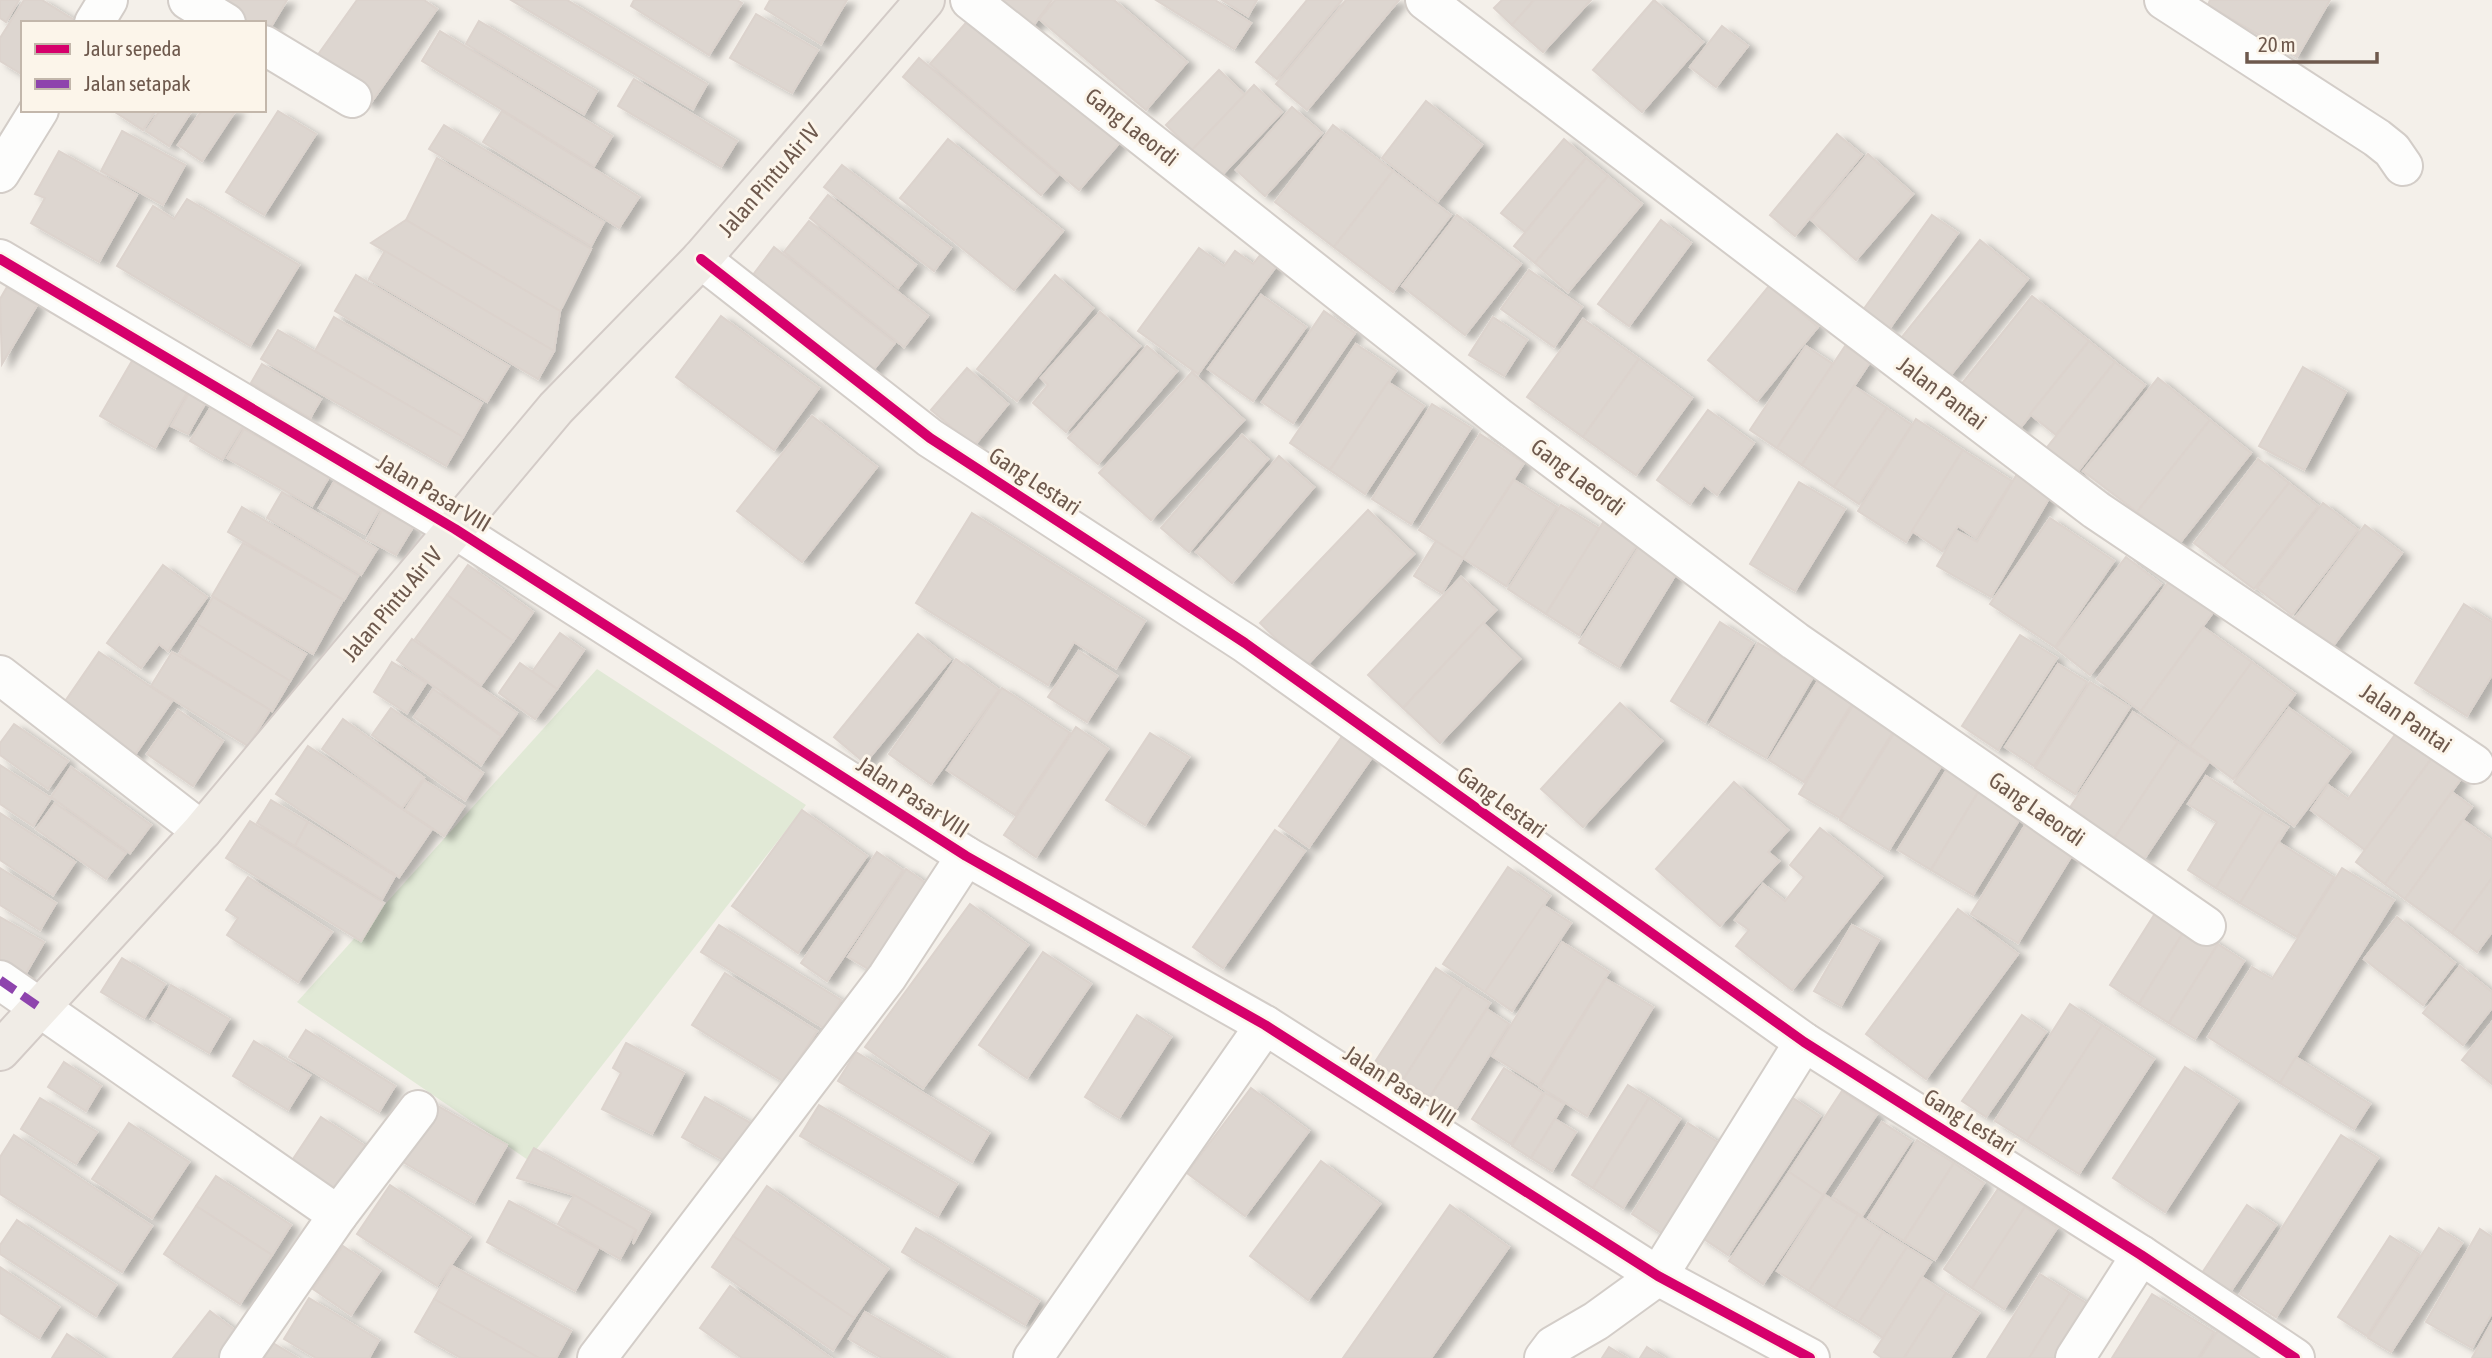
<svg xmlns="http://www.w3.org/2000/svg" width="2492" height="1358" font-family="'Asap Condensed',sans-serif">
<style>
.green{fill:#e1e9d6}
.building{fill:#ddd6d0;stroke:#dcd3cd;stroke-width:2;filter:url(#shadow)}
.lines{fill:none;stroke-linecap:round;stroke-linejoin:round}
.minor-casing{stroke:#d3cdc8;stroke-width:42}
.major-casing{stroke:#d3cbc7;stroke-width:42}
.minor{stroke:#fdfdfc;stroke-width:38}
.major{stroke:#f0ece6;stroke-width:38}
.quiet{stroke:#8e44ad;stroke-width:9;stroke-dasharray:18 9;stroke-linecap:butt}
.cycleway-casing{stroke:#fcf5ea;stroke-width:15}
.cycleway{stroke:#d6006c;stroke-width:10}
.labels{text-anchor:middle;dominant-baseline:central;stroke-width:6;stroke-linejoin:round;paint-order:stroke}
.street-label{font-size:23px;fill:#6e594d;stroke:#fcf5ea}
</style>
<defs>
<filter id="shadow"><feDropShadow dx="8" dy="4.5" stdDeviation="3.5" flood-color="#0004"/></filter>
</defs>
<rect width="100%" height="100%" fill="#f4f0ea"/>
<!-- green -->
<polygon class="green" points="597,669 806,805 528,1160 297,1002"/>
<!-- building -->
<g class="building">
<polygon points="0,0 19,0 6,22 0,18"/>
<polygon points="24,0 42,0 74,20 73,23 23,23 23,75 0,61 0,38"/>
<polygon points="220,0 287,0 266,35 264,23 246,23 217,5"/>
<polygon points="357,0 424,0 437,9 370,104 312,63"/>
<polygon points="511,0 567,0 707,84 693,109"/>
<polygon points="634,0 737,0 742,3 709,55 631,6"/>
<polygon points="770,0 847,0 821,44 765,9"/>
<polygon points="988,0 1052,0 1030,30"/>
<polygon points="1055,0 1114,0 1187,62 1146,110 1039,19"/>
<polygon points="1156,0 1215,0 1251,23 1234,49"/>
<polygon points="1222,0 1257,0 1248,16"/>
<polygon points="1307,0 1342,0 1277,79 1256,62"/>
<polygon points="1346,0 1399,0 1307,110 1276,84"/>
<polygon points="1502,0 1534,0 1512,25 1494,8"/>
<polygon points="1534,0 1591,0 1543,52 1512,25"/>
<polygon points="1654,0 1703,42 1642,112 1593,70"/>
<polygon points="2210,0 2330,0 2297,57 2208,5"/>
<polygon points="756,14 818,50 792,93 730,58"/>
<polygon points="971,17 1120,142 1079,190 930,64"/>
<polygon points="479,21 597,91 584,114 466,44"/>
<polygon points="1722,26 1748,46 1716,87 1690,67"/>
<polygon points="440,31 612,136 594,166 422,61"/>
<polygon points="919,58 1058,175 1041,195 903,77"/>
<polygon points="1219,70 1245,95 1192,150 1166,125"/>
<polygon points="634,79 737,141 721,167 618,106"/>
<polygon points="1254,85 1282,112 1220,177 1192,150"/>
<polygon points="1426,101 1482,145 1438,201 1382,158"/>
<polygon points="1292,107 1322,133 1265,196 1236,170"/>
<polygon points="112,110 156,110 143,130"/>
<polygon points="160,110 192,110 169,146 146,131"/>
<polygon points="202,110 236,110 202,161 178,145"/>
<polygon points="278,111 316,134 264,215 226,192"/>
<polygon points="502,111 639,197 619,228 483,142"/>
<polygon points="444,125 604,222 591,246 429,149"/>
<polygon points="1333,125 1393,171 1334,247 1275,202"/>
<polygon points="122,131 185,165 163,205 101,171"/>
<polygon points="1837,134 1862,155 1795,236 1770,215"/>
<polygon points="948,139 1063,231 1014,290 900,198"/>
<polygon points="1564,139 1586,158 1525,232 1501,213"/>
<polygon points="59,151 137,195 99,262 31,223 45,198 35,194"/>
<polygon points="1868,154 1913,194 1856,260 1811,220"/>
<polygon points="437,158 591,249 560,311 406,220"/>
<polygon points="1586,158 1608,176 1535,263 1514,246"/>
<polygon points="842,165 951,248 934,271 824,187"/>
<polygon points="1393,171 1451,215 1393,292 1334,247"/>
<polygon points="1608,176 1642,204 1568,292 1535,263"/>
<polygon points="828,195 916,265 898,288 810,218"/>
<polygon points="187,199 299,265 250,346 117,266 153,206 174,219"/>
<polygon points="1457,215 1521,264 1465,335 1402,286"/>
<polygon points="1932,215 1958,233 1889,329 1863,310"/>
<polygon points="406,220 560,311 554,351 371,243"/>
<polygon points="1661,220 1691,243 1629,326 1598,304"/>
<polygon points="809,221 928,316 904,347 784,252"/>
<polygon points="1980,240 2028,279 1949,377 1901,338"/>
<polygon points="774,247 895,343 866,379 746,284"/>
<polygon points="1199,248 1224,266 1235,251 1253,264 1261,254 1277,265 1198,374 1138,331"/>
<polygon points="385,251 554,351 538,379 369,279"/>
<polygon points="1529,270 1582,307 1554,347 1501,309"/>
<polygon points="356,275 509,366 487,402 335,311"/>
<polygon points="1055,275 1093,308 1017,401 977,369"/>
<polygon points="1769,286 1818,327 1757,401 1708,360"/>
<polygon points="7,287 37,305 2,364 0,299"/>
<polygon points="1261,295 1306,327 1253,401 1208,369"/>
<polygon points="2032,296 2089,341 2017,432 1959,387"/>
<polygon points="1324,311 1355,333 1293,423 1262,402"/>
<polygon points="1100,312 1140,346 1066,432 1033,403 1048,385 1041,378"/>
<polygon points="721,316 819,388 774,450 676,377"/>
<polygon points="334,317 482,403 463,437 315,351"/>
<polygon points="1493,317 1527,340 1504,376 1469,355"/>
<polygon points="1583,319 1639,359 1583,437 1527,397"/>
<polygon points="278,330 463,437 446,466 261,359"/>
<polygon points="2089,341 2115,362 2056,435 2030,414"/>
<polygon points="1356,344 1396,371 1330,470 1290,443"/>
<polygon points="1147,346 1177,371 1098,464 1068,438"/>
<polygon points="1806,346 1833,364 1777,448 1750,430"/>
<polygon points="1845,346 1870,362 1802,465 1777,448"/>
<polygon points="133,359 188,391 155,448 100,416"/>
<polygon points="1639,359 1692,398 1636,475 1583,437"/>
<polygon points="2115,362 2145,385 2075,475 2044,451"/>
<polygon points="262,364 321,399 310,418 251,383"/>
<polygon points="2303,367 2346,392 2304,470 2259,446"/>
<polygon points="967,368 1008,404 974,446 931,410"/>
<polygon points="1192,372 1244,420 1151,520 1099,473"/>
<polygon points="2158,378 2210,420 2137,512 2083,471"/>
<polygon points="1388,382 1424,406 1365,494 1330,470"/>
<polygon points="1854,386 1887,408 1834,487 1802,465"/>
<polygon points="189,393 206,402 188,434 171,426"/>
<polygon points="1432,404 1471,428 1411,524 1372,499"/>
<polygon points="211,407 243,426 222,460 190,441"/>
<polygon points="1887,408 1912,425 1859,504 1834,487"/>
<polygon points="1708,410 1754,443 1717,495 1704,485 1690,504 1657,480"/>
<polygon points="812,416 877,467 802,562 737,511"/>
<polygon points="1916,419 1963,450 1906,542 1858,511"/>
<polygon points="2210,420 2251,453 2178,545 2137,512"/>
<polygon points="244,429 329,477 312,506 227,458"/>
<polygon points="1480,434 1524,463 1463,558 1419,530"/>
<polygon points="1242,435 1268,459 1189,552 1161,528"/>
<polygon points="1963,450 2012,481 1976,538 1958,526 1942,551 1912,531"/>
<polygon points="1279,456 1314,487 1232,583 1196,552"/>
<polygon points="2258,459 2289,483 2224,566 2194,543"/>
<polygon points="2017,474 2051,495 1991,597 1937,566 1957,531 1977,542"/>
<polygon points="1514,480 1557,507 1506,586 1463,558"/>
<polygon points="334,482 380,508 365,534 319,508"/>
<polygon points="1799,482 1845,509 1795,591 1750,564"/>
<polygon points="2289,483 2318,506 2254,589 2224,566"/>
<polygon points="282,492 377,549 361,575 267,518"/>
<polygon points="2323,503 2358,530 2292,615 2257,588"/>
<polygon points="1561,505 1600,529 1546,614 1508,589"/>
<polygon points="242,507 358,576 344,600 228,532"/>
<polygon points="382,510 413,527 396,555 367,539"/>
<polygon points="1368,510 1414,554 1305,667 1260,623"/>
<polygon points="972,513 1145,621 1116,668 1074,642 1048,685 916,603"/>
<polygon points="2050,518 2114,561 2055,647 1990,604"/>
<polygon points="1604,521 1638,543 1579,635 1546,614"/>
<polygon points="2365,525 2402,553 2330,650 2292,622"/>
<polygon points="1436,541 1463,558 1442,593 1414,576"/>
<polygon points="243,543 343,600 313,654 212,596"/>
<polygon points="1640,545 1679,569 1619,667 1579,643"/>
<polygon points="2126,557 2161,584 2090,675 2056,648"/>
<polygon points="163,565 207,597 168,651 159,644 141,668 107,643"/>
<polygon points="468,565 533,612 513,641 447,595"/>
<polygon points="2173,576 2217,607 2141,711 2097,679"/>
<polygon points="1461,577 1496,610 1403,708 1368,675"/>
<polygon points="447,595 513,641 481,685 415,639"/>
<polygon points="213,597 306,654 290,681 197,624"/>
<polygon points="2464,604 2492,622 2492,675 2467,716 2415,683"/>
<polygon points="1720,622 1753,643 1705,722 1671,701"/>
<polygon points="1483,623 1520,659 1440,743 1403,708"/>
<polygon points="197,624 290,681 272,711 179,654"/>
<polygon points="2203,627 2252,662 2190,747 2141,711"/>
<polygon points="560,633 584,650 557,689 532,672"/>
<polygon points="918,634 950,660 865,763 834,737"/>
<polygon points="2020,635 2057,658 1998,750 1962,726"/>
<polygon points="412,639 517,713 502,735 397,660"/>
<polygon points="1758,643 1814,675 1766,758 1710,725"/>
<polygon points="1079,651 1117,676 1087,722 1048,697"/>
<polygon points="99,652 172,701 132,759 59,710"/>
<polygon points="172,652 270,710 248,746 151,686"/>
<polygon points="956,659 999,690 931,784 889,754"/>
<polygon points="392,662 426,683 407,713 374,692"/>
<polygon points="2252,662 2295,694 2233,779 2190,747"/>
<polygon points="520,663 557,689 535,719 499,693"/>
<polygon points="2058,664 2087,682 2034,766 2005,747"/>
<polygon points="1821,676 1856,697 1804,782 1769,760"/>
<polygon points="2090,682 2130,707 2075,794 2035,768"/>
<polygon points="1002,688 1070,733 1015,815 947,770"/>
<polygon points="433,689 501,736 481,765 414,717"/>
<polygon points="1855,702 1896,727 1840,818 1799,794"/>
<polygon points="1620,703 1662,741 1583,827 1541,789"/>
<polygon points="391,708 483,773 465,800 372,735"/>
<polygon points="2289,708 2350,752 2294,826 2234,782"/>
<polygon points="178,710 223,741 193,786 147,754"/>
<polygon points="2133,712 2178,742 2114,839 2069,809"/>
<polygon points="343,719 424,778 402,808 322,749"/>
<polygon points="14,724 68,761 48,789 0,755 0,743"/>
<polygon points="1076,727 1108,749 1036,857 1004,835"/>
<polygon points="1896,730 1945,760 1889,850 1840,820"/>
<polygon points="2397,732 2432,758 2365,850 2311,810 2328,785 2348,799"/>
<polygon points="1150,733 1189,757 1145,825 1106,800"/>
<polygon points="1343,735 1373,756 1309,847 1279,826"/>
<polygon points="2178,742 2209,762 2144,859 2114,839"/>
<polygon points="308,746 432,829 399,877 276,794"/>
<polygon points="2432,758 2461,779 2385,884 2356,862"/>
<polygon points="0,765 51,798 33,826 0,804"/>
<polygon points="1949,766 1982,786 1931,870 1898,850"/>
<polygon points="71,767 151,825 130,853 51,797"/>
<polygon points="2206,776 2263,812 2216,888 2188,870 2217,822 2188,804"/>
<polygon points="424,780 464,806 444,836 405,810"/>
<polygon points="1734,782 1788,830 1768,852 1779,861 1720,926 1656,869"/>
<polygon points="1982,786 2024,812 1973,895 1931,870"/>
<polygon points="2452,792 2472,807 2405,899 2385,884"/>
<polygon points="271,800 308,822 295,846 257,823"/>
<polygon points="55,803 126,853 106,879 36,829"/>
<polygon points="802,810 867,856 798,953 732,906"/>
<polygon points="2263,812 2288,827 2240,903 2216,888"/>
<polygon points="0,813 75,862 53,895 0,860"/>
<polygon points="2032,814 2080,842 2018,943 1971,914"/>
<polygon points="2463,820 2492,841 2492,878 2452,933 2405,899"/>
<polygon points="250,821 384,903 361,941 226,858"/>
<polygon points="308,822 395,876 382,899 295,846"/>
<polygon points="1820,828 1882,877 1792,990 1736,946 1749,930 1735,920 1763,884 1785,901 1804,877 1790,865"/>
<polygon points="1275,830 1305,851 1223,968 1193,947"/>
<polygon points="2278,842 2334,877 2297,937 2240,903"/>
<polygon points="877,852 903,870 827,981 801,963"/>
<polygon points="1508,867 1550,896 1485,992 1443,964"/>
<polygon points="0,868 56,903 40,930 0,905"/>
<polygon points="2342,868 2394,900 2280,1083 2208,1037 2252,967 2272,979"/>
<polygon points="906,869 934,889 878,975 848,957"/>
<polygon points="248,877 332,932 298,982 227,935 238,918 226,910"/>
<polygon points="2492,878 2492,932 2477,952 2452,933"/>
<polygon points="970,904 1028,945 923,1088 865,1047"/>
<polygon points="1543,905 1571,923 1512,1011 1485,992"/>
<polygon points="2159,907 2188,925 2139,1004 2110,985"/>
<polygon points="1958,909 2018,954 1926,1079 1866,1034"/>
<polygon points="0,917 44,942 21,982 0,970"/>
<polygon points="2397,917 2455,963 2423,1005 2364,959"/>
<polygon points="719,925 841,1000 824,1028 701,952"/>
<polygon points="1852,925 1879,940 1841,1006 1814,991"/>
<polygon points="2188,925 2218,944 2169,1023 2139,1004"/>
<polygon points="1562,942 1609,972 1539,1085 1492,1056"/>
<polygon points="2218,944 2244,961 2195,1039 2169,1023"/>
<polygon points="1043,952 1091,984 1027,1078 979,1045"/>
<polygon points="122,958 165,984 144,1018 101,992"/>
<polygon points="2460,966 2492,992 2492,1008 2463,1045 2423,1013"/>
<polygon points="1436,968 1463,986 1403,1080 1375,1062"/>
<polygon points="725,973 817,1031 784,1082 692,1025"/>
<polygon points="1606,979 1653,1007 1587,1116 1540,1087"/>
<polygon points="171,985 229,1019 209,1053 151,1019"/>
<polygon points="1463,986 1490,1003 1430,1097 1403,1080"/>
<polygon points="2070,1004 2102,1025 2027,1141 1995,1121"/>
<polygon points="1487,1009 1509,1024 1454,1112 1430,1097"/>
<polygon points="1137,1015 1171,1037 1119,1118 1085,1097"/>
<polygon points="2022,1015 2046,1032 1986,1117 1962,1101"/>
<polygon points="2492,1022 2492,1084 2462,1060"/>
<polygon points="2102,1025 2154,1059 2079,1174 2027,1141"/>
<polygon points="306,1030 395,1086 379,1112 289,1057"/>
<polygon points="254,1041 310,1075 288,1110 233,1076"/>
<polygon points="626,1043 684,1073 652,1134 602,1109 621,1073 613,1068"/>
<polygon points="856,1052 989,1133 972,1162 838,1081"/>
<polygon points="2296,1057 2370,1104 2354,1129 2280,1083"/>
<polygon points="64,1062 101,1086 86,1111 48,1087"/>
<polygon points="2185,1067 2238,1101 2165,1212 2113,1178"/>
<polygon points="1504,1068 1543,1093 1511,1144 1472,1119"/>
<polygon points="1628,1085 1649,1098 1593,1188 1572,1175"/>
<polygon points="1251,1088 1309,1131 1245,1216 1187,1173"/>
<polygon points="1842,1091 1877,1114 1823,1195 1789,1172"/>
<polygon points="1545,1093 1564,1104 1531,1158 1512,1146"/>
<polygon points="1790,1096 1820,1116 1728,1255 1698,1235"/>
<polygon points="705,1097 754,1125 732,1165 682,1137"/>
<polygon points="40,1098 97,1132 76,1164 21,1129"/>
<polygon points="1649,1098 1680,1119 1623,1208 1593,1188"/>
<polygon points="429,1101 507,1145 474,1203 396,1158"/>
<polygon points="819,1105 957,1184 938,1216 800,1136"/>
<polygon points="321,1117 373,1151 336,1205 285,1171"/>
<polygon points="1555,1119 1576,1132 1552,1171 1531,1158"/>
<polygon points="1882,1122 1911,1141 1862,1216 1833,1197"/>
<polygon points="129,1123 189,1162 152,1218 92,1179"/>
<polygon points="1688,1123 1719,1143 1663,1234 1632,1214"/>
<polygon points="14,1135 152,1226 122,1272 0,1194 0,1157"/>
<polygon points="2341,1135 2378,1158 2276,1317 2240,1294"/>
<polygon points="1917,1140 1954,1163 1904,1241 1868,1218"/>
<polygon points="534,1148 650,1213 633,1244 636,1230 574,1195 517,1178"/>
<polygon points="1321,1161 1380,1204 1308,1300 1250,1256"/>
<polygon points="1954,1163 1984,1183 1935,1260 1904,1241"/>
<polygon points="1789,1172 1823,1195 1763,1284 1729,1261"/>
<polygon points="216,1176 291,1225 272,1255 196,1206"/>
<polygon points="390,1185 470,1237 437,1286 357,1234"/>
<polygon points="767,1186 888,1269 854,1318 733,1236"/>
<polygon points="1998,1189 2025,1207 1972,1288 1944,1269"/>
<polygon points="574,1195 636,1230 620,1259 558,1224"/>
<polygon points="1825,1195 1858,1215 1809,1291 1777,1271"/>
<polygon points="509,1201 598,1249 575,1291 487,1242"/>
<polygon points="1450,1205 1509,1247 1431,1358 1343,1358"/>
<polygon points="2247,1205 2276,1225 2230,1292 2202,1273"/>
<polygon points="196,1206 272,1255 240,1304 164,1254"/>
<polygon points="2025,1207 2057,1228 2004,1309 1972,1288"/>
<polygon points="1858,1215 1883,1232 1835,1308 1809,1291"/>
<polygon points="17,1220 116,1285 96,1316 0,1254 0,1245"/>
<polygon points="916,1228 1039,1301 1025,1325 902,1252"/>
<polygon points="2439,1228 2462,1243 2391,1352 2368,1338"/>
<polygon points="2480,1229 2492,1237 2492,1313 2472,1348 2426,1322"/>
<polygon points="1883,1232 1907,1247 1859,1322 1835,1308"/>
<polygon points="733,1236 854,1318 833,1350 712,1267"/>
<polygon points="2390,1236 2419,1254 2367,1336 2338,1317"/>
<polygon points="343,1246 380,1271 351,1315 313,1289"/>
<polygon points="1907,1247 1931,1262 1883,1338 1859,1322"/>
<polygon points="452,1266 571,1331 556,1358 539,1358 434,1299"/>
<polygon points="0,1267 59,1307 39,1338 0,1313"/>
<polygon points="2040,1274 2070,1293 2029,1358 1987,1358"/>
<polygon points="1922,1277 1946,1293 1904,1358 1882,1358 1874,1352"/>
<polygon points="730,1286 831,1358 742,1358 700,1328"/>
<polygon points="1946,1293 1979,1313 1950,1358 1904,1358"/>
<polygon points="2070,1293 2101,1312 2072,1358 2029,1358"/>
<polygon points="2152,1294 2214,1332 2198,1358 2112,1358"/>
<polygon points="309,1298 379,1340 369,1358 316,1358 284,1339"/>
<polygon points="434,1299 539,1358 461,1358 415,1332"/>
<polygon points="210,1311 240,1334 221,1358 173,1358"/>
<polygon points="865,1312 945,1358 882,1358 849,1339"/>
<polygon points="2492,1322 2492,1358 2472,1358"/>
<polygon points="2218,1330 2262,1357 2261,1358 2200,1358"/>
<polygon points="67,1334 103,1358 52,1358"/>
<polygon points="273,1343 298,1358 264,1358"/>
<polygon points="1609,1347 1627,1358 1602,1358"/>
<polygon points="1647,1347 1664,1358 1640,1358"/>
</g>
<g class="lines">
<!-- minor casing -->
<g class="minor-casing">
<g id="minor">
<polyline points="188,0 226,23"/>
<polyline points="970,0 1498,417 1795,641 2206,926"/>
<polyline points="1425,0 2096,510 2474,764"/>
<polyline points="2164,0 2377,138 2392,150 2403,166"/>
<polyline points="94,23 108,0"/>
<polyline points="264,45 352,98"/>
<polyline points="0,173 39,110"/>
<polyline points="0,259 455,529 966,856 1265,1025 1658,1276 1810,1358"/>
<polyline points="701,259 930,438 1245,643 1804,1042 2141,1255 2295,1358"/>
<polyline points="0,675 202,831"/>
<polyline points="0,980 338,1215 239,1358"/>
<polyline points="338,1215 418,1110"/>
<polyline points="597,1358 887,977 966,856"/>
<polyline points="1033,1358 1265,1025"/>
<polyline points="1544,1358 1553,1346 1596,1321 1658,1276 1804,1042"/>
<polyline points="2075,1358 2141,1255"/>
</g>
</g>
<!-- major casing -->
<g class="major-casing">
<polyline id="major" points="0,1051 202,831 556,408 701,259 925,0"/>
</g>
<!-- minor -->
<use href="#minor" class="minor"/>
<!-- major -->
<use href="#major" class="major"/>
<!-- quiet -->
<polyline class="quiet" points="0,980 39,1007"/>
<!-- cycleway casing -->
<g class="cycleway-casing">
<g id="cycleway">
<polyline points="0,259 455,529 966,856 1265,1025 1658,1276 1810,1358"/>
<polyline points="701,259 930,438 1245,643 1804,1042 2141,1255 2295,1358"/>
</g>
</g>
<!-- cycleway -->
<use href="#cycleway" class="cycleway"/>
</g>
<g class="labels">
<!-- street labels -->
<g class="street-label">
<text transform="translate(1132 127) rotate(38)">Gang Laeordi</text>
<text transform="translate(769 180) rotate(-49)">Jalan Pintu Air IV</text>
<text transform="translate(1942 393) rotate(37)">Jalan Pantai</text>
<text transform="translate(1578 477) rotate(37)">Gang Laeordi</text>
<text transform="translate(1035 481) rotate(33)">Gang Lestari</text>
<text transform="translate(434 493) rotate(31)">Jalan Pasar VIII</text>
<text transform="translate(392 604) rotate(-50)">Jalan Pintu Air IV</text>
<text transform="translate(2406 718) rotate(34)">Jalan Pantai</text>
<text transform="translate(913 797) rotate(33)">Jalan Pasar VIII</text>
<text transform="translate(1502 802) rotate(36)">Gang Lestari</text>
<text transform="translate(2037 809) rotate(35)">Gang Laeordi</text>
<text transform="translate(1400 1086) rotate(33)">Jalan Pasar VIII</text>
<text transform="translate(1970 1122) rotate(32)">Gang Lestari</text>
</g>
</g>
<!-- legend -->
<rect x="21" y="21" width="245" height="91" fill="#fcf5ea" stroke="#c3b7ab" stroke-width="2"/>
<rect x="35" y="44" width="35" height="10" fill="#d6006c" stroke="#c3b7ab" stroke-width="2"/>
<text x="84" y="56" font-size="21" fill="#6e594d">Jalur sepeda</text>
<rect x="35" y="79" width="35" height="10" fill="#8e44ad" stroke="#c3b7ab" stroke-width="2"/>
<text x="84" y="91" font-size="21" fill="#6e594d">Jalan setapak</text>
<!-- scale -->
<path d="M2247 52v10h130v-10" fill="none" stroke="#6e594d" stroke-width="3.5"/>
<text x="2258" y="52" font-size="21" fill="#6e594d" stroke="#fcf5ea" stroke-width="5" paint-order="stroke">20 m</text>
</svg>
